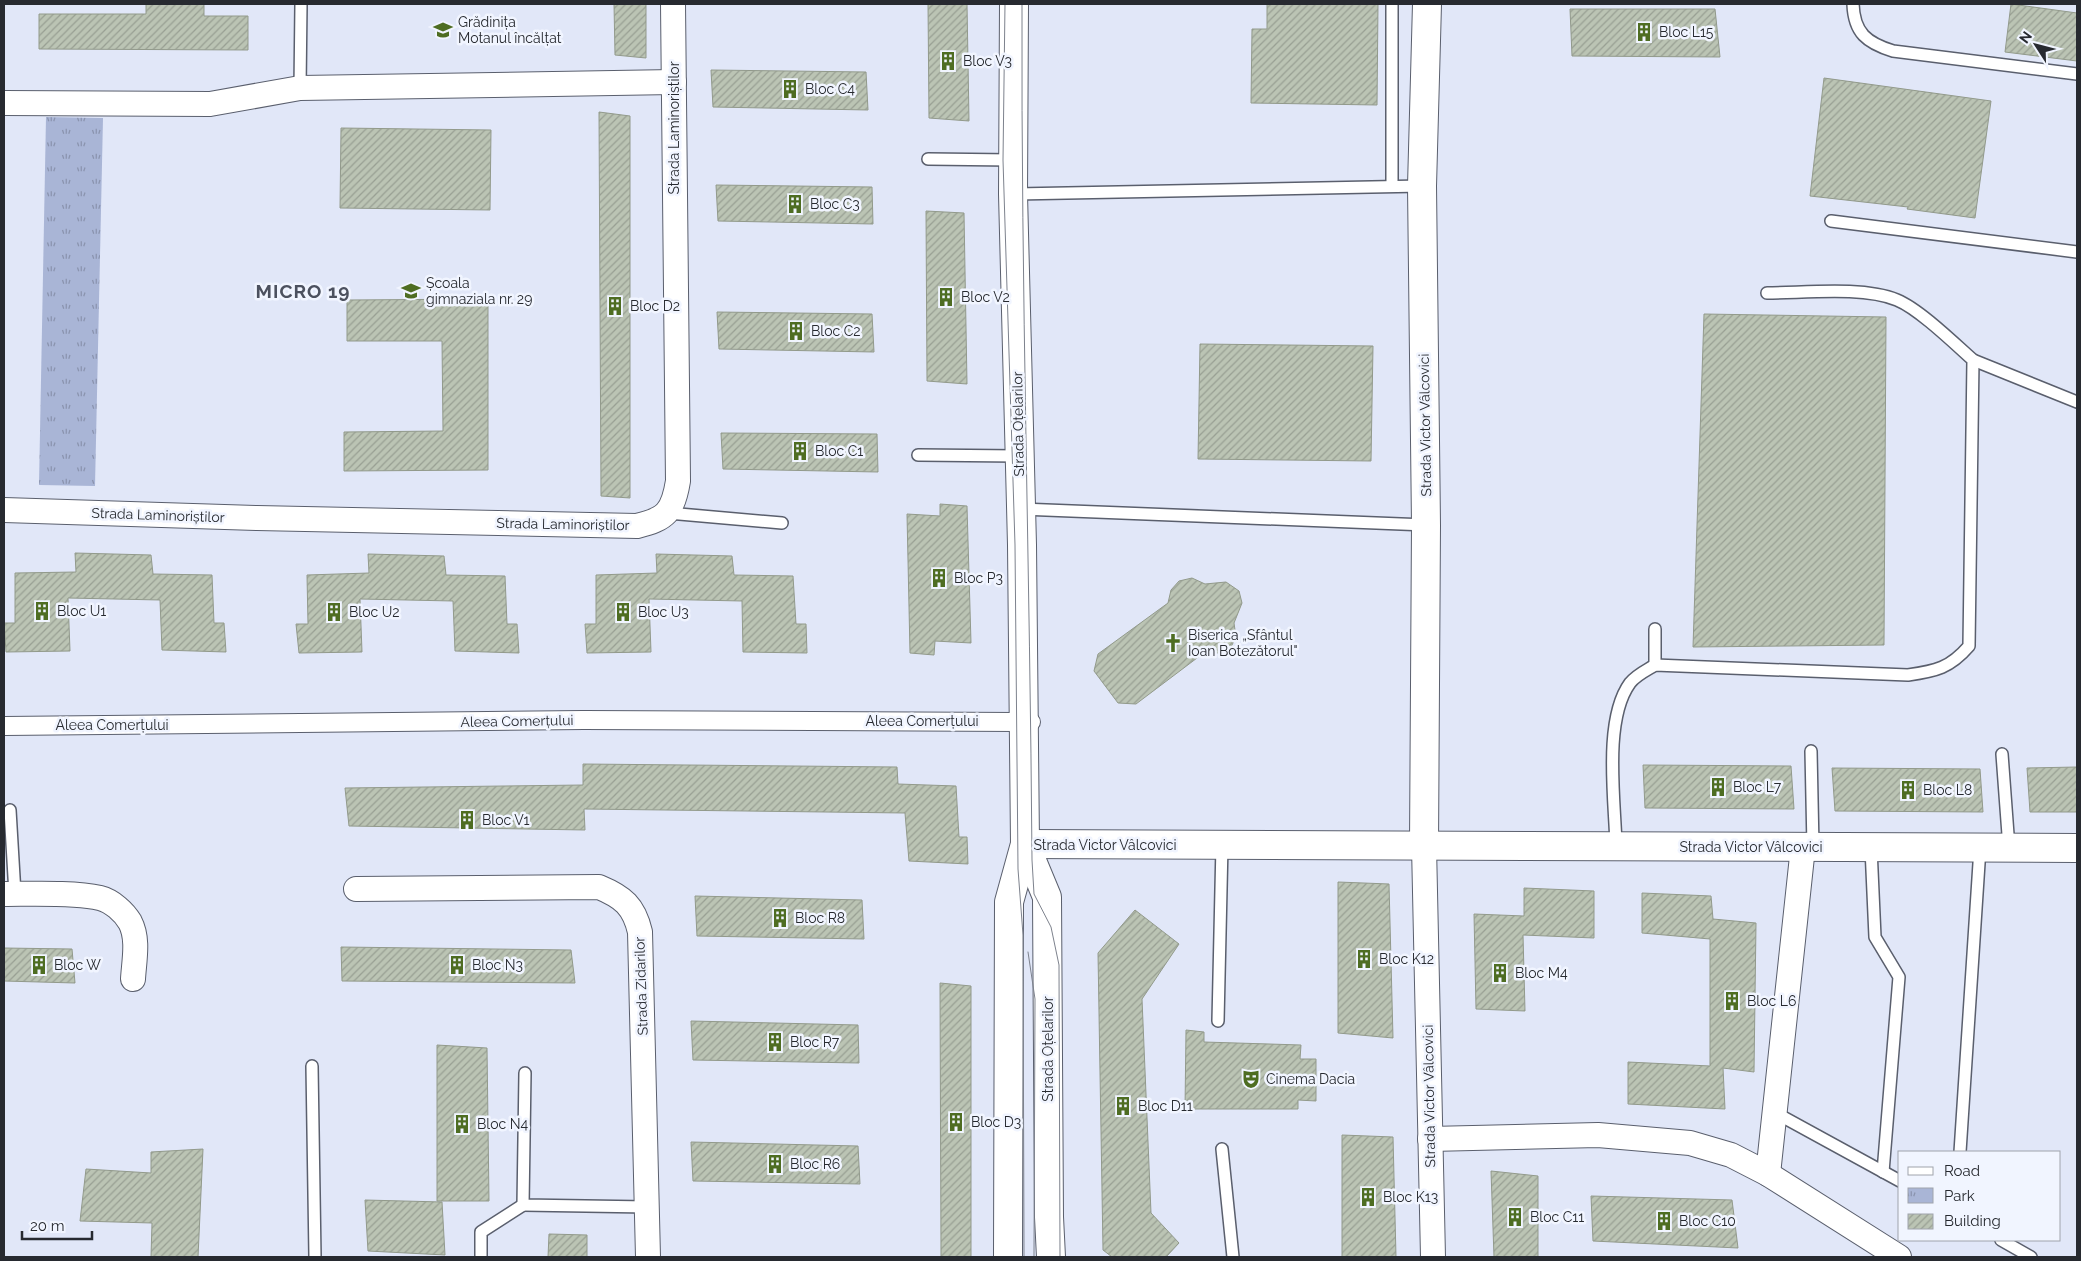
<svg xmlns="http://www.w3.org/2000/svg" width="2081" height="1261" font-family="Raleway,sans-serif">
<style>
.park{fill:url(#park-tufts)}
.building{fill:url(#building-hatch);stroke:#929a8b}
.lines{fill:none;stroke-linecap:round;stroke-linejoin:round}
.service-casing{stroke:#5a5f6d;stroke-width:14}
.pedestrian-casing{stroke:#5a5f6d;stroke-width:20}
.minor-casing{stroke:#5a5f6d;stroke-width:26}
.tertiary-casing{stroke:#5a5f6d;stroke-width:30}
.secondary-casing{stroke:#5a5f6d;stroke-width:30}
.service{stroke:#fff;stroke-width:11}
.pedestrian{stroke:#fff;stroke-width:18}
.minor{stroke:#fff;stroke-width:24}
.tertiary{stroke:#fff;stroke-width:28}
.secondary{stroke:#fff;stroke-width:28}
.tram{stroke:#7d828d;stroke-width:1}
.labels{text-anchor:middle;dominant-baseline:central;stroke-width:5;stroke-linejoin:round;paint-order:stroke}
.poi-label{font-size:14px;fill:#272a30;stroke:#f1f5ff;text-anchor:start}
.street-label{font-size:14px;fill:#272a30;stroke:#f1f5ff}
.district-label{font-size:19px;font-weight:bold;letter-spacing:1px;fill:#4c515f;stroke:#f1f5ff}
</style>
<defs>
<pattern id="park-tufts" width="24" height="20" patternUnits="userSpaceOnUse" patternTransform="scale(1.25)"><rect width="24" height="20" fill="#a9b5d6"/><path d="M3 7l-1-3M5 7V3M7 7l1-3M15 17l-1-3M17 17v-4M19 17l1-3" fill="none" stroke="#8a93ae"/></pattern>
<pattern id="building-hatch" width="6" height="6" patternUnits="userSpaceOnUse" patternTransform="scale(1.25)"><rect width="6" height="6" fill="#bbc4b4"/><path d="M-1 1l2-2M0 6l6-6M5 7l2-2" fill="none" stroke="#989f93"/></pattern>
</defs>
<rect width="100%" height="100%" fill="#e1e7f8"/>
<!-- park -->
<polygon class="park" points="46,117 103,118 95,486 39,485"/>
<!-- building -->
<g class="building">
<polygon points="146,4 204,4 204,16 248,16 248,50 39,49 39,14 146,14"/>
<polygon points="614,4 646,4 646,58 615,55"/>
<polygon points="928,4 967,4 969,121 929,118"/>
<polygon points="1267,4 1378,4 1377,105 1251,103 1252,29 1267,29"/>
<polygon points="2011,4 2077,13 2077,61 2005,52"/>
<polygon points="1570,9 1715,9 1720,57 1572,56"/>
<polygon points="711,70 866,72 868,110 713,107"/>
<polygon points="1824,78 1991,101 1975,218 1907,209 1908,207 1810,196"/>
<polygon points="599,112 630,116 630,498 601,496"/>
<polygon points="341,128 491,130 490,210 340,208"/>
<polygon points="716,185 872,187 873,224 718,221"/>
<polygon points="926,211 964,213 967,384 927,381"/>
<polygon points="488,299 488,470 344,471 344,432 443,431 442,341 347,341 347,300"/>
<polygon points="717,312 872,314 874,352 719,349"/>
<polygon points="1704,314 1886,317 1884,645 1693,647"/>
<polygon points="1200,344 1373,346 1371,461 1198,459"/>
<polygon points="721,433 877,434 878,472 723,469"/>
<polygon points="940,504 967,506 971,643 935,641 934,655 910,653 907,514 940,516"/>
<polygon points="75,553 151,555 153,574 212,575 214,623 224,623 226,652 162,650 160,600 68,598 70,651 6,652 4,623 15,623 15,573 76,572"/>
<polygon points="368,554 444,556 446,575 505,576 507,624 517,624 519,653 455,651 453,601 360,599 362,652 299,653 296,624 308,624 307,575 369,573"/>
<polygon points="656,554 732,556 734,575 793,576 796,624 806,624 807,653 743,652 742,601 649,599 651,652 587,653 585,624 596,624 596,575 657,573"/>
<polygon points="1192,578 1205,584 1226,582 1239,591 1242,603 1234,623 1236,637 1230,649 1218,653 1205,652 1136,704 1118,703 1094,671 1098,654 1168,603 1171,590 1179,581"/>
<polygon points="583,764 897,767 898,784 956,786 959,837 967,837 968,864 909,861 905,813 584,809 585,830 349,826 345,788 583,785"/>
<polygon points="1643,765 1791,766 1794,809 1645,808"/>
<polygon points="2077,767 2077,812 2030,812 2027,768"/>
<polygon points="1832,768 1980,769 1983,812 1835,811"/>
<polygon points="1338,882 1389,884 1393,1038 1338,1033"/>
<polygon points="1524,888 1594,891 1594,938 1523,935 1525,1011 1476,1009 1474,914 1524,916"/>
<polygon points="1642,893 1711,896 1713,919 1756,923 1754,1072 1723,1068 1725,1109 1628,1104 1628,1062 1710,1066 1710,939 1642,933"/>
<polygon points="695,896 862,900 864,939 697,936"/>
<polygon points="1135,910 1179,944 1142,999 1151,1213 1179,1243 1166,1257 1112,1257 1103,1250 1098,953"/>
<polygon points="341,947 571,950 575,983 342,981"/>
<polygon points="4,948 72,949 75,983 4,981"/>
<polygon points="940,983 971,986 971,1257 941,1257"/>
<polygon points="691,1021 858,1025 859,1063 693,1060"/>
<polygon points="1186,1030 1204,1032 1204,1042 1301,1045 1300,1059 1316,1059 1316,1101 1298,1100 1298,1109 1185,1109"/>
<polygon points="437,1045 487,1048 489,1201 437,1201"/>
<polygon points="1342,1135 1393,1137 1396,1257 1342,1257"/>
<polygon points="691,1142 858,1146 860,1184 693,1181"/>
<polygon points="203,1149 198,1257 151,1257 152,1223 80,1221 86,1169 151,1173 151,1152"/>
<polygon points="1491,1171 1538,1176 1538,1257 1494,1257"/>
<polygon points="1591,1196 1732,1200 1738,1248 1593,1241"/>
<polygon points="365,1200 442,1202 445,1255 368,1251"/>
<polygon points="549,1234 587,1235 587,1257 548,1257"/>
</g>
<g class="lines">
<!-- service casing -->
<g class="service-casing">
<g id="service">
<path d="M1853,4C1854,33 1867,43 1893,51L2077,74"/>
<polyline points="300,88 301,4"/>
<polyline points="928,159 1012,160"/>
<polyline points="1392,186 1392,4"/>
<polyline points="1013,194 1422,186"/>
<polyline points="1831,221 2077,252"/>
<polyline points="1973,360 2077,402"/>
<polyline points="918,455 1018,456"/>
<polyline points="1021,509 1426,525"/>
<polyline points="668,513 782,523"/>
<polyline points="1655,629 1655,665"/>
<polyline points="1811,751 1813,847"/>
<polyline points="2002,754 2009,848"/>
<polyline points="10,810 15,894"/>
<path d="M1616,846C1615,801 1603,720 1630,683C1636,675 1647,670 1655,665L1908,675C1936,671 1950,668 1969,646L1973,360C1954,343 1919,309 1897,300C1863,286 1804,293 1767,293"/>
<polyline points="1871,848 1875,937 1899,977 1883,1172"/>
<polyline points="1218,1021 1222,845"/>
<polyline points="312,1066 315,1257"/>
<polyline points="525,1073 523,1205 648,1207"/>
<polyline points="1774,1112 1900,1181"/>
<polyline points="1222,1149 1233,1257"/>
<polyline points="1960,1152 1980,848"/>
<polyline points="2001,1240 2031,1257"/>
<polyline points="481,1257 481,1232 523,1205"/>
</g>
</g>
<!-- pedestrian casing -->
<g class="pedestrian-casing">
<polyline id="pedestrian" points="4,726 584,720 1031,722"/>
</g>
<!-- minor casing -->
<g class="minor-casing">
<g id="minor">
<polyline points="4,103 210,104 300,88 674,82"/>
<path d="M4,510L257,518L637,526C666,519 673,512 678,481L673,4"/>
<polyline points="1424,846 1433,1257"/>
<path d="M356,889L599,887C623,897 634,906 640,932L648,1257"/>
<path d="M4,894C31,894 74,892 100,898C112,901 124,912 130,922C139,939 134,961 133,979"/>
<polyline points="1430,1139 1598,1135 1690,1143 1731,1155 1768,1174 1899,1257"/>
<polyline points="1768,1174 1803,847"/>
</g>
</g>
<!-- tertiary casing -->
<g class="tertiary-casing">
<g id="tertiary">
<polyline points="1025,844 2077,848"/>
<polyline points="1424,846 1426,525 1422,186 1427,4"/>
</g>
</g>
<!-- secondary casing -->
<g class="secondary-casing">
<g id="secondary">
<polyline points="1025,844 1047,897 1049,1217 1051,1257"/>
<polyline points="1008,1257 1009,902 1025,844 1022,545 1013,194 1014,4"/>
</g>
</g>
<!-- service -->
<use href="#service" class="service"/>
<!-- pedestrian -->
<use href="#pedestrian" class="pedestrian"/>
<!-- minor -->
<use href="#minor" class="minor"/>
<!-- tertiary -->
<use href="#tertiary" class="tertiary"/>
<!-- secondary -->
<use href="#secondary" class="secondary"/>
<!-- tram -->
<g class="tram">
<polyline points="1005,4 1003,160 1015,545 1018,869 1023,935 1024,1257"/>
<path d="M1022,4C1021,289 1030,575 1032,860L1034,894L1051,927L1059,965L1060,1257"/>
<polyline points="1028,952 1035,999 1034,1257"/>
</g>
</g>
<!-- icons -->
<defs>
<g id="school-bare" transform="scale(1.5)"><path d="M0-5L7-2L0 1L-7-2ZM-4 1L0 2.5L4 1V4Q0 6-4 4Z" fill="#4e6d22" stroke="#f1f5ff" stroke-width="2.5" paint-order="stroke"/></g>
<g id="building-bare" transform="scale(1.5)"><path d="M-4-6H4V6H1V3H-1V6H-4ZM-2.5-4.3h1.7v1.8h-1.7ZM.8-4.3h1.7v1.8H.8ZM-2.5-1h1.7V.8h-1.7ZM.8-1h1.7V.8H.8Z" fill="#4e6d22" stroke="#f1f5ff" stroke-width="2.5" paint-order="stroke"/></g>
<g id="church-bare" transform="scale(1.5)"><path d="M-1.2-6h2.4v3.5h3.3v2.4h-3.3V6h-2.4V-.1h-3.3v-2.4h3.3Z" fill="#4e6d22" stroke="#f1f5ff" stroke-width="2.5" paint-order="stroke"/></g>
<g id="theatre-bare" transform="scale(1.5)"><path d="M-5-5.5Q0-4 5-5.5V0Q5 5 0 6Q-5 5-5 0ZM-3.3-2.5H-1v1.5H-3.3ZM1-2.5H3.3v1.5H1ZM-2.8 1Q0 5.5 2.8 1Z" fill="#4e6d22" stroke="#f1f5ff" stroke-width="2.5" paint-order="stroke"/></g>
</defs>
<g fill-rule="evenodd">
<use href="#school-bare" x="443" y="30"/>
<use href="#building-bare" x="1644" y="32"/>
<use href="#building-bare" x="948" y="61"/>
<use href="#building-bare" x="790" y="89"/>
<use href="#building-bare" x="795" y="204"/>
<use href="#school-bare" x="411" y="291"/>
<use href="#building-bare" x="946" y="297"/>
<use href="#building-bare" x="615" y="306"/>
<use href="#building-bare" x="796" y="331"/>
<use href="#building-bare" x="800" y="451"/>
<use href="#building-bare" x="939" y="578"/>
<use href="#building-bare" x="42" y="611"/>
<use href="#building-bare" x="334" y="612"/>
<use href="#building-bare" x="623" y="612"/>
<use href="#church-bare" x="1173" y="643"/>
<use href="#building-bare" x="1718" y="787"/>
<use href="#building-bare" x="1908" y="790"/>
<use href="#building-bare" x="467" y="820"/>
<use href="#building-bare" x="780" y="918"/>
<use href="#building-bare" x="1364" y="959"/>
<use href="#building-bare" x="39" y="965"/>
<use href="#building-bare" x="457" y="965"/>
<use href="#building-bare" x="1500" y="973"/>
<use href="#building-bare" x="1732" y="1001"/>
<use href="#building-bare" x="775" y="1042"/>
<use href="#theatre-bare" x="1251" y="1079"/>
<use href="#building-bare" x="1123" y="1106"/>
<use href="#building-bare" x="956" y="1122"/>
<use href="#building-bare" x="462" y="1124"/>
<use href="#building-bare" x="775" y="1164"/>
<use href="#building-bare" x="1368" y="1197"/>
<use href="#building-bare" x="1515" y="1217"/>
<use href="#building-bare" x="1664" y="1221"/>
</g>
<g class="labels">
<!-- poi labels -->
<g class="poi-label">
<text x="458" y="22">Grădinița<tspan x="458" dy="16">Motanul încălțat</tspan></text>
<text x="1659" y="32">Bloc L15</text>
<text x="963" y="61">Bloc V3</text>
<text x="805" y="89">Bloc C4</text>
<text x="810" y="204">Bloc C3</text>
<text x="426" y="283">Școala<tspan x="426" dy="16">gimnaziala nr. 29</tspan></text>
<text x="961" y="297">Bloc V2</text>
<text x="630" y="306">Bloc D2</text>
<text x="811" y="331">Bloc C2</text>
<text x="815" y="451">Bloc C1</text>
<text x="954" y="578">Bloc P3</text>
<text x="57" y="611">Bloc U1</text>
<text x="349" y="612">Bloc U2</text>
<text x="638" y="612">Bloc U3</text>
<text x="1188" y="635">Biserica „Sfântul<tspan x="1188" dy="16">Ioan Botezătorul"</tspan></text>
<text x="1733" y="787">Bloc L7</text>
<text x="1923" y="790">Bloc L8</text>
<text x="482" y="820">Bloc V1</text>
<text x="795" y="918">Bloc R8</text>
<text x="1379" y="959">Bloc K12</text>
<text x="54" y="965">Bloc W</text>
<text x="472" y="965">Bloc N3</text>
<text x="1515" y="973">Bloc M4</text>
<text x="1747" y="1001">Bloc L6</text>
<text x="790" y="1042">Bloc R7</text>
<text x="1266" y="1079">Cinema Dacia</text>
<text x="1138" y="1106">Bloc D11</text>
<text x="971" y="1122">Bloc D3</text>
<text x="477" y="1124">Bloc N4</text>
<text x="790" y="1164">Bloc R6</text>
<text x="1383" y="1197">Bloc K13</text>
<text x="1530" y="1217">Bloc C11</text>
<text x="1679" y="1221">Bloc C10</text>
</g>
<!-- street labels -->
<g class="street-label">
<text transform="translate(674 128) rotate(-90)">Strada Laminoriștilor</text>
<text transform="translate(1018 424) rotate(-91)">Strada Oțelarilor</text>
<text transform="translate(1425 425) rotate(-91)">Strada Victor Vâlcovici</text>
<text transform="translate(158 515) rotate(2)">Strada Laminoriștilor</text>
<text transform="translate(563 524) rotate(1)">Strada Laminoriștilor</text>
<text transform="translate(517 721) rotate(-1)">Aleea Comerțului</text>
<text x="922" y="721">Aleea Comerțului</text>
<text x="112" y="725">Aleea Comerțului</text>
<text x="1105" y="845">Strada Victor Vâlcovici</text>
<text x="1751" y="847">Strada Victor Vâlcovici</text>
<text transform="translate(641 986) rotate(-92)">Strada Zidarilor</text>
<text transform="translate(1048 1049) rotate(-90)">Strada Oțelarilor</text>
<text transform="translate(1429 1096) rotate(-91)">Strada Victor Vâlcovici</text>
</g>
<!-- district labels -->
<g class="district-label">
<text x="303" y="291">MICRO 19</text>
</g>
</g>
<!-- border -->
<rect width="2081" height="1261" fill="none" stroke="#272a30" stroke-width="10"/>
<!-- legend -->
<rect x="1898" y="1151" width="162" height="90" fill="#f1f5ff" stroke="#a0a4ac"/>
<rect x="1908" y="1167" width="25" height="8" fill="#ffffff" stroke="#a0a4ac"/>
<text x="1944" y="1176" font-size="15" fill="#272a30">Road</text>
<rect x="1908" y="1188" width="25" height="15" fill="url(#park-tufts)" stroke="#a0a4ac"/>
<text x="1944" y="1201" font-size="15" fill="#272a30">Park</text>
<rect x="1908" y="1214" width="25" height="15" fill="url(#building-hatch)" stroke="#a0a4ac"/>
<text x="1944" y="1226" font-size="15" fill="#272a30">Building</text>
<!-- north arrow -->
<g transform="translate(2036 45) rotate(306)" stroke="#f1f5ff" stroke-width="4" paint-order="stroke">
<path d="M0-4L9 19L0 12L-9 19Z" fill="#272a30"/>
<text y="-8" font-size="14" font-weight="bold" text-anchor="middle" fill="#272a30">N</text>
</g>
<!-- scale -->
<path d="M22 1231v8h70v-8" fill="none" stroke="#272a30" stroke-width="2.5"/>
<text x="30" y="1231" font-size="15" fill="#272a30" stroke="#f1f5ff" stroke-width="4" paint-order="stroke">20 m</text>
</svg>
